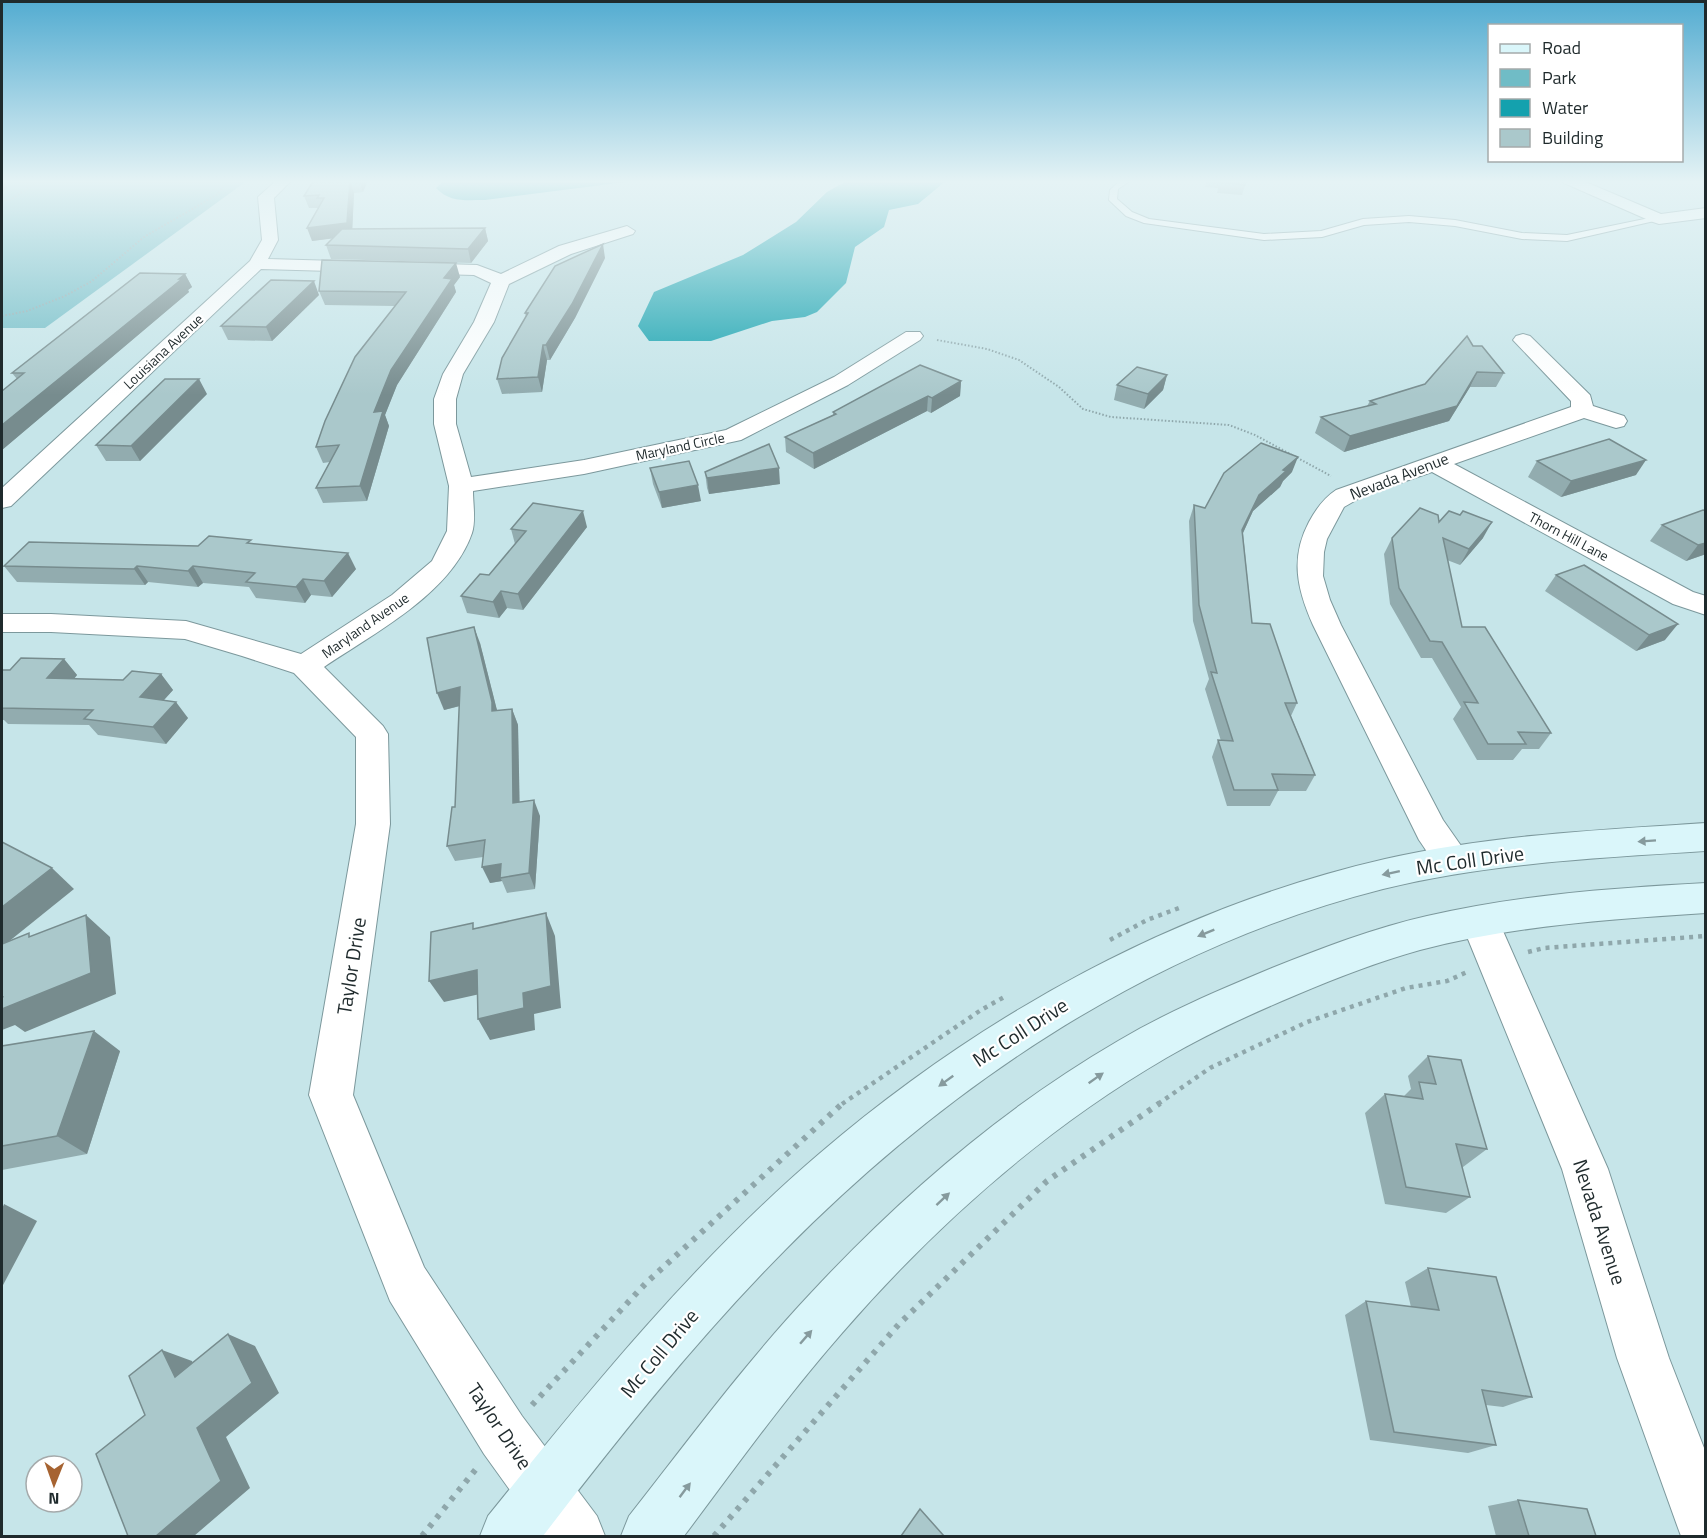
<svg xmlns="http://www.w3.org/2000/svg" width="1707" height="1538" font-family="'Titillium Web',sans-serif">
<style>
.green{fill:#70bcc6}
.water{fill:#14a1ae}
.lines{fill:none;stroke-linecap:round;stroke-linejoin:round}
.service-casing{stroke:#7c989c;stroke-width:2}
.minor-casing{stroke:#7c989c;stroke-width:2}
.secondary-casing{stroke:#7c989c;stroke-width:2}
.path-far2{stroke:#8fa7ab;stroke-width:2;stroke-dasharray:1.5 2;stroke-linecap:butt}
.path-far1{stroke:#8fa7ab;stroke-width:4.5;stroke-dasharray:4 5;stroke-linecap:butt}
.path{stroke:#8fa7ab;stroke-width:6;stroke-dasharray:4.5 7;stroke-linecap:butt}
.service{fill:#fff;fill-rule:evenodd}
.minor{fill:#fff;fill-rule:evenodd}
.secondary{fill:#daf6fa;fill-rule:evenodd}
.wall{fill:#92acaf}
.shaded-wall{fill:#778c8e}
.building{fill:#aac8cb;stroke:#778c8e;stroke-width:1.5}
.oneway{fill:#869a9d}
.labels{text-anchor:middle;dominant-baseline:central;stroke-width:4.5;stroke-linejoin:round;paint-order:stroke}
.far-street-label{font-size:14px;fill:#1f2a2c;stroke:#fff}
.street-label{font-size:16px;fill:#1f2a2c;stroke:#fff}
.near-street-label{font-size:20px;fill:#1f2a2c;stroke:#fff}
</style>
<rect width="100%" height="100%" fill="#c6e5e9"/>
<!-- green -->
<polygon class="green" points="2,180 248,180 45,328 2,328"/>
<!-- water -->
<g class="water">
<path d="M445,180H641L485,200C467,200 450,203 436,188Z"/>
<polygon points="848,180 947,180 918,204 889,210 884,227 855,247 846,283 817,312 805,317 772,321 711,341 649,341 638,326 654,292 743,255 796,222 827,192"/>
</g>
<g class="lines">
<!-- service casing -->
<g class="service-casing">
<polygon id="service" points="1121,180 1131,180 1118,189 1117,199 1132,212 1149,219 1264,234 1321,231 1363,219 1409,216 1455,220 1522,233 1567,235 1659,216 1663,219 1567,241 1522,239 1455,226 1409,222 1364,225 1322,237 1264,240 1144,223 1126,216 1109,200 1110,190"/>
</g>
<!-- minor casing -->
<g class="minor-casing">
<g id="minor">
<path d="M277,180H289L290,182L274,198L278,240L268,259L477,265L501,274L559,246L627,226L635,231L633,234L571,254L509,284L494,322L463,374L456,399V424L471,477L584,460L726,430L834,377L906,332H920L923,336L920,340L848,385L741,440L584,474L473,491C473,504 476,521 472,533C451,594 374,633 324,667L383,726L388,734L390,824L353,1095L424,1267L522,1416L597,1516L605,1536H543L484,1454L390,1301L309,1095L356,824V737L294,673L242,656L185,639L51,632H2V614H51L186,621L301,654L392,595L432,561L447,531L449,486L434,424V399L443,374L474,322L491,283L474,275L261,269L11,506L2,508V488L250,261L262,240L258,197Z"/>
<polygon points="1562,180 1581,180 1661,214 1706,208 1706,218 1659,224 1653,222 1564,183"/>
<path d="M1523,334L1530,336L1590,395L1593,406L1624,416L1627,421L1624,426L1616,428L1584,418L1454,464L1693,592L1706,596V615L1673,604L1432,472L1365,495L1344,507L1327,539L1324,552L1323,576L1330,600L1341,625L1443,820L1471,860L1466,870C1438,879 1433,859 1419,840L1313,625C1297,589 1290,558 1309,522C1316,509 1324,498 1336,490L1571,407V401L1513,340L1516,336Z"/>
<polygon points="1480,906 1493,911 1499,922 1608,1169 1669,1358 1706,1453 1706,1536 1681,1536 1678,1528 1617,1358 1562,1169 1461,922 1467,911"/>
</g>
</g>
<!-- secondary casing -->
<g class="secondary-casing">
<g id="secondary">
<path d="M1706,823V851C1598,858 1488,863 1383,889C1153,947 950,1083 785,1250C697,1339 619,1437 543,1536H480L488,1516C590,1389 695,1260 819,1154C981,1015 1176,907 1385,859C1491,835 1598,830 1706,823Z"/>
<path d="M1706,883V913C1610,919 1513,926 1420,950C1377,962 1336,978 1296,995C1251,1014 1207,1034 1166,1058C1044,1129 934,1227 842,1333C785,1398 735,1468 684,1536H621L629,1516C688,1441 745,1363 811,1293C901,1196 1003,1108 1118,1041C1167,1012 1219,990 1272,968C1322,948 1374,928 1427,916C1518,895 1612,888 1706,883Z"/>
</g>
</g>
<!-- path-far2 -->
<g class="path-far2">
<polyline points="79,180 77,181 110,180"/>
<polyline points="2,201 12,199 35,183"/>
<polyline points="2,316 27,311 65,296 92,281 144,237 218,194 225,183 218,180"/>
<polyline points="937,340 987,349 1019,360 1059,387 1083,409 1111,417 1229,425 1255,435 1331,476"/>
</g>
<!-- path-far1 -->
<g class="path-far1">
<polyline points="1110,940 1147,920 1179,908"/>
<polyline points="1528,952 1544,948 1706,936"/>
<polyline points="842,1104 981,1010 1006,996"/>
<polyline points="1158,1104 1210,1068 1307,1022 1406,988 1447,981 1467,972"/>
</g>
<!-- path -->
<g class="path">
<polyline points="532,1405 647,1282 843,1103"/>
<polyline points="422,1536 476,1469"/>
<polyline points="714,1536 899,1324 1047,1181 1160,1103"/>
</g>
<!-- service -->
<use href="#service" class="service"/>
<!-- minor -->
<use href="#minor" class="minor"/>
<!-- secondary -->
<use href="#secondary" class="secondary"/>
</g>
<!-- wall -->
<g class="wall">
<polygon points="314,180 368,180 363,192 354,193 352,229 485,228 488,241 471,263 331,259 326,245 333,238 312,241 318,208 309,208 304,196"/>
<polygon points="1207,180 1247,180 1242,195 1217,193 1218,188 1205,187"/>
<polygon points="605,258 575,318 550,360 547,360 542,392 502,394 497,379 526,317 525,313"/>
<polygon points="185,274 192,287 188,290 189,292 2,450 2,391 17,379 12,373"/>
<polygon points="460,277 454,285 456,292 397,385 385,415 389,426 367,501 323,503 316,488 330,462 323,463 316,447 395,306 325,305 319,291"/>
<polygon points="319,295 272,341 228,340 221,326"/>
<polygon points="1473,346 1504,373 1496,387 1470,387 1449,421 1344,452 1315,433 1321,417 1367,406 1370,401 1425,384"/>
<polygon points="1167,375 1163,390 1144,409 1114,400 1117,385"/>
<polygon points="961,381 960,396 931,413 927,411 814,469 786,452 785,437 833,415 833,412"/>
<polygon points="207,394 140,461 106,461 96,445"/>
<polygon points="1537,461 1636,475 1561,497 1528,477"/>
<polygon points="650,468 701,501 662,508 653,484"/>
<polygon points="705,472 780,484 709,494 707,488"/>
<polygon points="1292,472 1283,481 1280,487 1253,511 1243,533 1252,623 1297,703 1291,716 1315,775 1306,791 1278,791 1270,806 1227,806 1212,757 1218,740 1221,741 1205,689 1209,679 1193,621 1189,521 1194,505 1205,508"/>
<polygon points="1706,511 1706,554 1686,561 1650,541 1662,525"/>
<polygon points="1439,522 1483,538 1460,565 1447,560 1462,627 1551,733 1539,749 1522,749 1513,760 1477,760 1453,719 1461,707 1432,658 1421,658 1390,604 1384,554 1392,538"/>
<polygon points="587,527 523,610 507,608 499,618 467,613 461,596 489,575 515,544 511,529"/>
<polygon points="253,544 356,569 332,597 311,595 305,603 256,598 249,587 203,583 198,587 148,582 145,585 17,582 4,566 198,546"/>
<polygon points="1556,575 1665,640 1636,651 1545,591"/>
<polygon points="480,643 497,711 512,709 518,725 519,802 540,816 535,889 507,893 502,881 490,883 483,857 455,861 447,846 455,807 460,706 444,710"/>
<polygon points="64,659 77,675 74,679 123,680 161,674 173,690 164,700 188,718 166,744 98,735 89,725 8,724 4,720 2,720 2,670 10,670"/>
<polygon points="2,1046 120,1051 87,1154 2,1170"/>
<polygon points="1428,1056 1487,1149 1463,1167 1462,1167 1470,1197 1446,1213 1385,1204 1365,1113 1385,1094 1404,1096 1411,1089 1408,1076"/>
<polygon points="1428,1268 1532,1397 1503,1407 1486,1405 1496,1445 1468,1453 1370,1440 1345,1315 1366,1301 1411,1307 1405,1282"/>
<polygon points="1518,1500 1596,1536 1496,1536 1488,1506"/>
</g>
<!-- shaded-wall -->
<g class="shaded-wall">
<polygon points="2,180 3,180 8,188 2,192"/>
<polygon points="350,180 354,193 352,236 312,241 307,228"/>
<polygon points="359,180 368,180 363,192"/>
<polygon points="485,228 488,241 471,263 468,249"/>
<polygon points="603,244 605,258 575,318 550,360 546,345"/>
<polygon points="456,263 460,277 454,285 456,292 397,385 385,415 389,426 367,501 360,486 374,412 391,370 444,278"/>
<polygon points="185,274 192,287 188,290 189,292 2,450 2,425"/>
<polygon points="314,281 319,295 272,341 266,327"/>
<polygon points="543,345 547,360 542,392 538,377"/>
<polygon points="1477,372 1470,387 1449,421 1344,452 1350,436"/>
<polygon points="1167,375 1163,390 1144,409 1148,394"/>
<polygon points="199,379 207,394 140,461 131,446"/>
<polygon points="961,381 960,396 931,413 932,398"/>
<polygon points="928,396 927,411 814,469 813,453"/>
<polygon points="1298,457 1292,472 1283,481 1280,487 1253,511 1237,546 1242,530 1259,495 1283,470"/>
<polygon points="1646,460 1636,475 1561,497 1571,481"/>
<polygon points="779,468 780,484 709,494 707,478"/>
<polygon points="698,485 701,501 662,508 659,492"/>
<polygon points="583,511 587,527 523,610 518,594"/>
<polygon points="1492,522 1483,538 1460,565 1469,549"/>
<polygon points="1706,543 1706,554 1686,561 1698,545"/>
<polygon points="348,553 356,569 332,597 324,581"/>
<polygon points="137,566 148,582 145,585 134,569"/>
<polygon points="193,566 203,583 198,587 188,571"/>
<polygon points="303,579 311,595 305,603 296,587"/>
<polygon points="501,591 507,608 499,618 493,602"/>
<polygon points="1678,624 1665,640 1636,651 1649,635"/>
<polygon points="474,627 480,643 499,718 492,711"/>
<polygon points="64,659 77,675 61,695 47,678"/>
<polygon points="161,674 173,690 152,713 140,697"/>
<polygon points="460,687 467,704 444,710 437,693"/>
<polygon points="176,702 188,718 166,744 153,727"/>
<polygon points="512,709 518,725 520,819 513,803"/>
<polygon points="534,800 540,816 535,889 529,873"/>
<polygon points="501,864 500,878 502,881 490,883 482,867"/>
<polygon points="52,868 74,889 2,947 2,907"/>
<polygon points="546,913 555,936 561,1008 534,1014 535,1030 490,1040 478,1019 523,993"/>
<polygon points="86,915 110,937 116,994 25,1032 15,1025 2,1030 2,997"/>
<polygon points="477,970 489,992 444,1002 429,981"/>
<polygon points="94,1031 120,1051 87,1154 57,1136"/>
<polygon points="4,1204 37,1221 2,1287 2,1209"/>
<polygon points="228,1334 255,1346 279,1393 226,1437 250,1488 194,1536 156,1536 197,1428"/>
<polygon points="162,1350 192,1361 204,1388 175,1377"/>
</g>
<!-- building -->
<g class="building">
<polygon points="314,180 359,180 350,180 347,223 307,228 324,198 317,198 319,195 304,196"/>
<polygon points="1221,180 1246,180 1245,185 1220,182"/>
<polygon points="485,228 468,249 326,245 342,229"/>
<polygon points="603,244 572,304 546,345 543,345 538,377 497,379 502,358 528,313 525,313 555,266"/>
<polygon points="322,260 456,263 444,278 452,279 391,370 374,412 383,411 360,486 316,488 339,445 316,447 325,421 355,357 406,292 319,291"/>
<polygon points="140,273 185,274 179,279 182,279 2,425 2,391 24,373 12,373"/>
<polygon points="271,280 314,281 266,327 221,326"/>
<polygon points="1467,336 1473,346 1482,346 1504,373 1477,372 1457,406 1350,436 1321,417 1376,404 1370,401 1425,384"/>
<polygon points="920,365 961,381 932,398 928,396 813,453 785,437 836,414 833,412"/>
<polygon points="1137,367 1167,375 1148,394 1117,385"/>
<polygon points="165,379 199,379 131,446 96,445"/>
<polygon points="1609,439 1646,460 1571,481 1537,461"/>
<polygon points="1261,443 1298,457 1283,470 1286,471 1259,495 1242,530 1252,623 1270,624 1297,703 1285,703 1315,775 1272,774 1278,790 1234,790 1218,740 1233,741 1211,672 1217,673 1199,605 1194,505 1205,508 1224,473"/>
<polygon points="769,444 779,468 707,478 705,472"/>
<polygon points="689,461 698,485 659,492 650,468"/>
<polygon points="533,503 583,511 518,594 501,591 493,602 461,596 480,574 489,575 526,531 511,529"/>
<polygon points="1420,508 1438,515 1439,522 1449,511 1460,515 1463,511 1492,522 1469,549 1443,538 1462,627 1485,627 1551,733 1518,732 1526,744 1488,744 1464,702 1478,703 1442,642 1430,641 1399,588 1392,538"/>
<polygon points="1703,510 1706,511 1706,543 1698,545 1662,525"/>
<polygon points="209,536 251,540 247,543 348,553 324,581 303,579 296,587 246,582 255,573 193,566 188,571 137,566 134,569 4,566 29,542 198,546"/>
<polygon points="1584,565 1678,624 1649,635 1556,575"/>
<polygon points="474,627 492,702 492,711 512,709 513,803 534,800 529,873 500,878 501,864 482,867 485,840 447,846 452,807 455,807 460,687 437,693 427,638"/>
<polygon points="21,658 64,659 47,678 123,680 132,671 161,674 140,697 176,702 153,727 84,719 93,710 2,708 2,670 10,670"/>
<polygon points="2,842 52,868 2,907"/>
<polygon points="546,913 551,986 523,993 524,1008 478,1019 477,970 429,981 431,932 473,923 473,929"/>
<polygon points="86,915 91,973 2,1009 2,999 3,996 2,997 2,944 29,933 29,937"/>
<polygon points="94,1031 57,1136 2,1146 2,1046"/>
<polygon points="1428,1056 1461,1060 1487,1149 1456,1144 1470,1197 1406,1187 1385,1094 1423,1099 1419,1082 1436,1084"/>
<polygon points="1428,1268 1496,1277 1532,1397 1482,1390 1496,1445 1394,1432 1366,1301 1439,1310"/>
<polygon points="228,1334 252,1383 197,1428 221,1481 156,1536 128,1536 96,1454 145,1415 129,1376 162,1350 175,1377"/>
<polygon points="1518,1500 1587,1509 1596,1536 1529,1536"/>
<polygon points="920,1509 944,1536 901,1536"/>
</g>
<!-- one-way arrows -->
<defs><path id="oneway-solid" d="M-6-.8H1V-3.2L6.5 0L1 3.2V.8H-6Z" transform="scale(1.5)"/></defs>
<g class="oneway">
<use href="#oneway-solid" transform="translate(1647 841) rotate(176)"/>
<use href="#oneway-solid" transform="translate(1391 873) rotate(168)"/>
<use href="#oneway-solid" transform="translate(1206 933) rotate(158)"/>
<use href="#oneway-solid" transform="translate(1096 1078) rotate(-35)"/>
<use href="#oneway-solid" transform="translate(946 1081) rotate(144)"/>
<use href="#oneway-solid" transform="translate(943 1199) rotate(-43)"/>
<use href="#oneway-solid" transform="translate(806 1337) rotate(-49)"/>
<use href="#oneway-solid" transform="translate(685 1490) rotate(-53)"/>
</g>
<!-- sky -->
<linearGradient id="sky" x2="0" y2="1"><stop stop-color="#53acd1"/><stop offset="0.46" stop-color="#e5f3f5"/><stop offset="1" stop-color="#e5f3f5" stop-opacity="0"/></linearGradient>
<rect width="1707" height="395" fill="url(#sky)"/>
<g class="labels">
<!-- far-street labels -->
<g class="far-street-label">
<text transform="translate(163 351) rotate(-43)">Louisiana Avenue</text>
<text transform="translate(680 446) rotate(-12)">Maryland Circle</text>
<text transform="translate(1569 536) rotate(28)">Thorn Hill Lane</text>
<text transform="translate(365 625) rotate(-35)">Maryland Avenue</text>
</g>
<!-- street labels -->
<g class="street-label">
<text transform="translate(1399 476) rotate(-21)">Nevada Avenue</text>
</g>
<!-- near-street labels -->
<g class="near-street-label">
<text transform="translate(1470 860) rotate(-8)">Mc Coll Drive</text>
<text transform="translate(351 966) rotate(-81)">Taylor Drive</text>
<text transform="translate(1020 1032) rotate(-33)">Mc Coll Drive</text>
<text transform="translate(1600 1222) rotate(72)">Nevada Avenue</text>
<text transform="translate(659 1353) rotate(-50)">Mc Coll Drive</text>
<text transform="translate(500 1426) rotate(56)">Taylor Drive</text>
</g>
</g>
<!-- border -->
<rect width="1707" height="1538" fill="none" stroke="#1f2a2c" stroke-width="6"/>
<!-- legend -->
<rect x="1488" y="24" width="195" height="138" fill="#ffffff" stroke="#a5aaab" stroke-width="1.5"/>
<rect x="1500" y="44" width="30" height="9" fill="#daf6fa" stroke="#a5aaab" stroke-width="1.5"/>
<text x="1542" y="54" font-size="18" fill="#1f2a2c">Road</text>
<rect x="1500" y="69" width="30" height="18" fill="#70bcc6" stroke="#a5aaab" stroke-width="1.5"/>
<text x="1542" y="84" font-size="18" fill="#1f2a2c">Park</text>
<rect x="1500" y="99" width="30" height="18" fill="#14a1ae" stroke="#a5aaab" stroke-width="1.5"/>
<text x="1542" y="114" font-size="18" fill="#1f2a2c">Water</text>
<rect x="1500" y="129" width="30" height="18" fill="#aac8cb" stroke="#a5aaab" stroke-width="1.5"/>
<text x="1542" y="144" font-size="18" fill="#1f2a2c">Building</text>
<!-- north arrow -->
<g transform="translate(54 1484) rotate(181)"><circle r="28" fill="#ffffff" stroke="#a5aaab" stroke-width="1.5"/>
<path d="M0-4.5L10 22L0 15L-10 22Z" fill="#a66331"/>
<text y="-9" font-size="16" font-weight="bold" text-anchor="middle" fill="#1f2a2c">N</text>
</g>
</svg>
